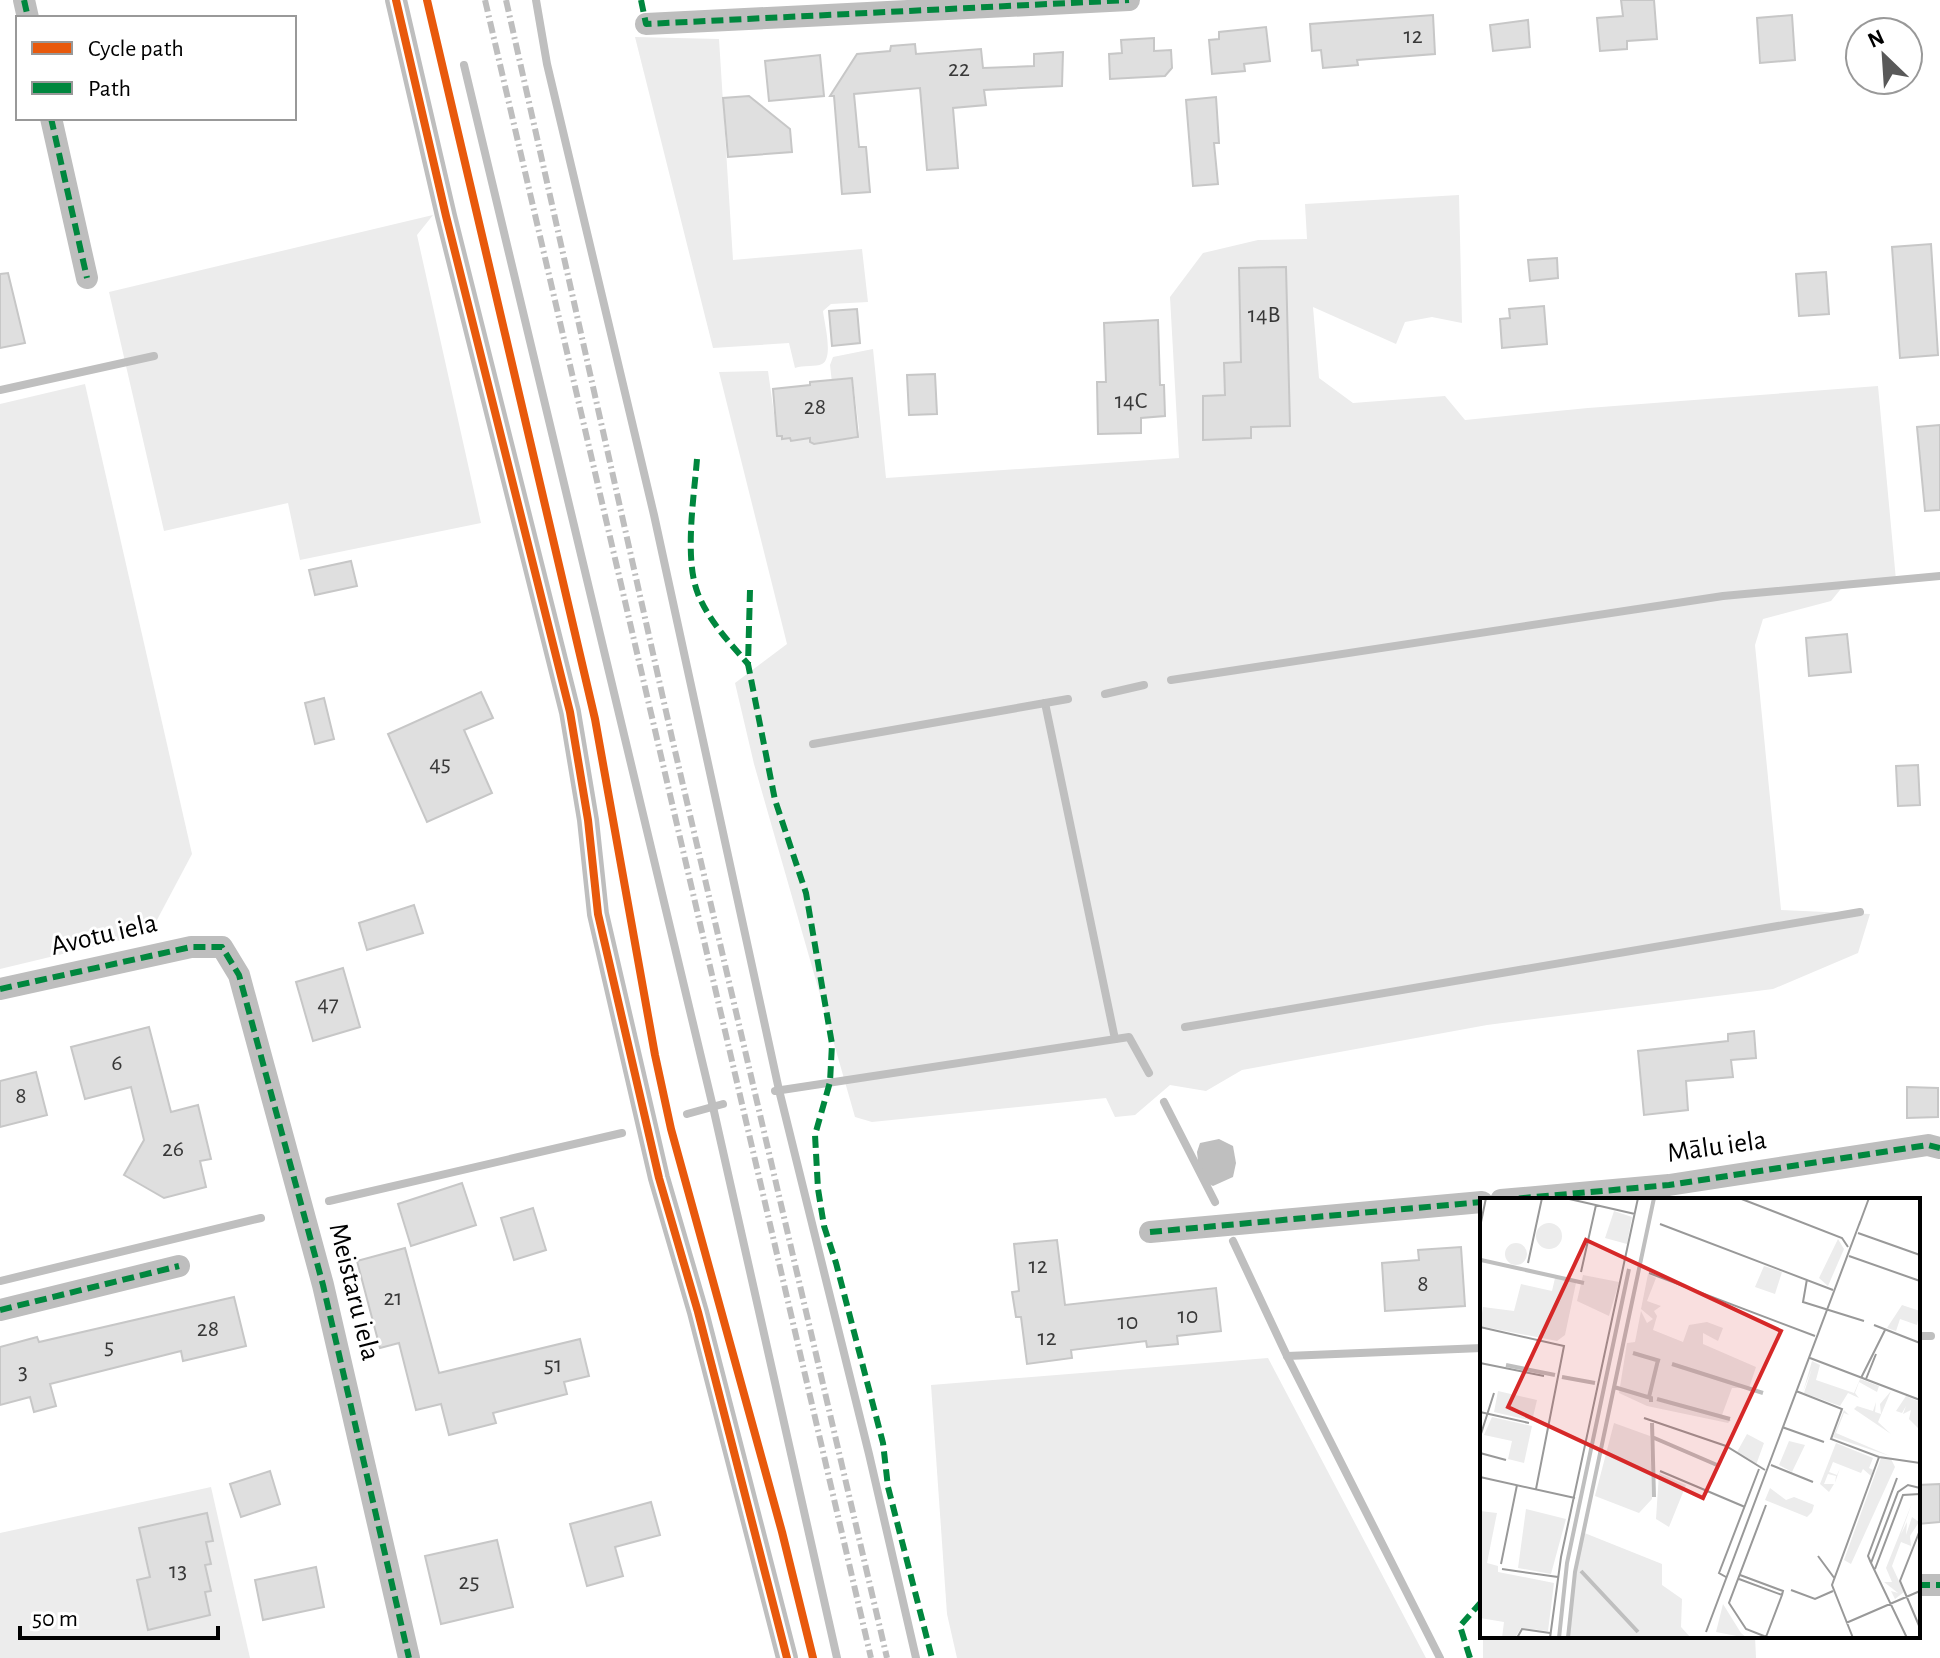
<svg xmlns="http://www.w3.org/2000/svg" width="1940" height="1658" font-family="'Alegreya Sans',sans-serif">
<style>
.green{fill:#ececec}
.water{fill:#bfbfbf}
.lines{fill:none;stroke-linecap:round;stroke-linejoin:round}
.stream{stroke:#bfbfbf;stroke-width:8}
.building{fill:#dfdfdf;stroke:#c7c7c7;stroke-width:2}
.minor{stroke:#bebebe;stroke-width:22}
.rail{stroke:#bebebe;stroke-width:6;stroke-dasharray:12 4 2 4;stroke-linecap:butt}
.quiet{stroke:#00873e;stroke-width:6;stroke-dasharray:12 6;stroke-linecap:butt}
.cycleway-casing{stroke:#fff;stroke-width:13}
.cycleway{stroke:#e8590c;stroke-width:8}
.labels{text-anchor:middle;dominant-baseline:central;stroke-width:6;stroke-linejoin:round;paint-order:stroke}
.number-label{font-size:24px;fill:#383838}
.street-label{font-size:28px;fill:#000;stroke:#fff}
.inset-river{fill:none;stroke:#bfbfbf;stroke-width:4}
.inset-road{fill:none;stroke:#999;stroke-width:2}
.view{fill:#d62828;fill-opacity:0.15;stroke:#d62828;stroke-width:4}
.inset-edge{fill:none;stroke:#000;stroke-width:4}
</style>
<rect width="100%" height="100%" fill="#fff"/>
<!-- green -->
<g class="green">
<path d="M635,37L719,39L733,260L862,249L868,302L831,304L823,311C824,322 834,358 822,364C816,367 803,365 795,368L789,343L713,348Z"/>
<polygon points="1459,195 1462,323 1432,317 1405,322 1396,344 1313,307 1319,378 1353,403 1445,396 1465,420 1588,408 1878,386 1896,580 1844,585 1831,601 1763,619 1755,645 1781,910 1870,914 1858,953 1773,989 1487,1025 1242,1070 1206,1091 1170,1085 1135,1115 1115,1117 1106,1098 872,1122 855,1117 754,764 735,683 787,644 719,372 768,371 777,435 782,436 782,439 809,432 810,442 815,444 849,438 854,439 858,437 859,429 853,381 832,383 830,365 833,357 873,349 886,478 1179,458 1170,297 1203,253 1258,240 1307,239 1305,204"/>
<polygon points="433,215 417,235 481,523 300,560 288,503 164,531 109,292"/>
<polygon points="85,384 192,854 150,933 0,969 0,404"/>
<polygon points="1268,1358 1426,1658 957,1658 947,1614 931,1385"/>
<polygon points="211,1487 250,1658 0,1658 0,1533"/>
<polygon points="1483,1636 1755,1636 1756,1658 1483,1658"/>
</g>
<!-- water -->
<polygon class="water" points="1219,1139 1233,1146 1236,1163 1233,1177 1213,1186 1200,1180 1197,1152 1200,1143"/>
<g class="lines">
<!-- stream -->
<g class="stream">
<polyline points="536,0 547,64 654,515 779,1090 869,1454 916,1658"/>
<polyline points="464,65 713,1107 837,1658"/>
<polyline points="0,390 154,356"/>
<polyline points="1171,680 1723,596 1940,576"/>
<polyline points="1105,694 1144,685"/>
<polyline points="1045,703 1115,1039"/>
<polyline points="813,744 1068,699"/>
<polyline points="1185,1027 1860,912"/>
<polyline points="775,1091 1129,1037 1149,1073"/>
<polyline points="1164,1102 1215,1202"/>
<polyline points="687,1114 723,1104"/>
<polyline points="329,1201 622,1133"/>
<polyline points="1233,1241 1287,1356 1440,1658"/>
<polyline points="0,1281 261,1218"/>
<polyline points="1918,1336 1931,1336"/>
<polyline points="1287,1356 1482,1348"/>
</g>
</g>
<!-- building -->
<g class="building">
<polygon points="1621,0 1654,0 1657,39 1627,41 1627,49 1600,51 1597,18 1623,16"/>
<polygon points="1433,15 1435,54 1357,60 1358,65 1323,68 1321,50 1312,51 1310,24"/>
<polygon points="1792,15 1795,60 1760,63 1757,18"/>
<polygon points="1528,20 1530,47 1493,51 1490,25"/>
<polygon points="1266,27 1270,61 1244,64 1245,71 1212,74 1209,40 1219,39 1219,32"/>
<polygon points="1154,38 1154,51 1171,50 1172,68 1165,76 1110,79 1109,54 1122,53 1121,40"/>
<polygon points="915,44 916,54 981,49 983,68 1034,66 1034,54 1063,52 1062,86 984,90 986,105 953,108 958,168 927,170 920,88 854,94 859,147 866,147 870,192 842,194 834,96 830,96 857,54 890,51 891,46"/>
<polygon points="820,55 824,96 769,101 765,61"/>
<polygon points="749,96 790,129 792,152 728,157 723,98"/>
<polygon points="1216,97 1219,143 1214,143 1218,184 1193,186 1186,100"/>
<polygon points="1931,244 1938,355 1900,358 1892,247"/>
<polygon points="1557,258 1558,278 1530,281 1528,260"/>
<polygon points="1286,267 1290,426 1251,427 1251,438 1203,440 1203,396 1225,395 1224,363 1241,362 1239,268"/>
<polygon points="1826,272 1829,314 1799,316 1796,274"/>
<polygon points="8,273 25,343 0,348 0,274"/>
<polygon points="1544,306 1547,344 1502,348 1500,319 1510,318 1509,309"/>
<polygon points="857,309 860,343 832,346 829,311"/>
<polygon points="1158,320 1160,385 1164,385 1165,416 1141,418 1141,433 1098,434 1097,382 1106,382 1104,323"/>
<polygon points="935,374 937,414 909,415 907,375"/>
<polygon points="852,378 858,437 814,444 810,442 810,438 791,441 790,438 782,439 782,436 777,436 773,389 810,385 810,382"/>
<polygon points="1940,425 1940,510 1925,511 1917,427"/>
<polygon points="351,561 357,586 315,595 309,570"/>
<polygon points="1847,634 1851,672 1809,676 1806,638"/>
<polygon points="481,692 493,718 464,730 492,793 427,822 388,734"/>
<polygon points="324,698 334,739 315,744 305,703"/>
<polygon points="1918,765 1920,805 1898,806 1896,766"/>
<polygon points="414,905 423,933 367,950 359,923"/>
<polygon points="343,968 360,1027 313,1041 296,982"/>
<polygon points="149,1027 171,1112 198,1105 211,1159 200,1161 206,1187 164,1198 124,1175 144,1140 131,1087 85,1099 71,1047"/>
<polygon points="1754,1031 1756,1058 1731,1060 1733,1077 1686,1081 1688,1110 1644,1115 1638,1051 1728,1041 1728,1034"/>
<polygon points="36,1072 47,1115 0,1127 0,1081"/>
<polygon points="1907,1087 1938,1088 1938,1117 1907,1118"/>
<polygon points="462,1183 476,1225 411,1246 398,1204"/>
<polygon points="533,1208 546,1250 514,1260 501,1218"/>
<polygon points="1057,1240 1065,1305 1216,1288 1221,1331 1177,1336 1178,1344 1147,1347 1146,1341 1071,1350 1072,1358 1027,1364 1021,1317 1016,1317 1012,1292 1019,1291 1014,1244"/>
<polygon points="1461,1247 1465,1306 1385,1311 1382,1263 1419,1260 1418,1250"/>
<polygon points="405,1248 439,1373 580,1339 589,1376 564,1382 567,1394 493,1413 496,1423 449,1435 441,1404 416,1410 399,1343 380,1348 357,1261"/>
<polygon points="234,1297 246,1346 183,1361 181,1351 50,1384 56,1406 34,1412 30,1397 0,1405 0,1347 37,1337 39,1342"/>
<polygon points="270,1471 280,1504 241,1517 230,1484"/>
<polygon points="1940,1484 1940,1522 1918,1524 1918,1485"/>
<polygon points="651,1502 660,1535 615,1547 623,1576 587,1586 570,1524"/>
<polygon points="207,1513 213,1541 206,1542 211,1564 205,1565 211,1591 205,1592 210,1615 148,1630 137,1580 150,1577 139,1528"/>
<polygon points="497,1540 513,1607 441,1624 425,1556"/>
<polygon points="316,1567 324,1607 263,1620 255,1580"/>
</g>
<g class="lines">
<!-- minor -->
<g class="minor">
<polyline points="24,0 28,18"/>
<polyline points="396,0 446,216 570,712 588,820 598,914 659,1178 698,1312 787,1658"/>
<polyline points="646,24 1129,0"/>
<polyline points="51,118 87,278"/>
<polyline points="0,989 191,947 222,947 239,975 323,1285 409,1658"/>
<polyline points="1501,1200 1669,1185 1928,1145 1940,1148"/>
<polyline points="1150,1232 1482,1202"/>
<polyline points="0,1310 179,1266"/>
<polyline points="1918,1585 1940,1585"/>
</g>
<!-- rail -->
<g class="rail">
<polyline points="485,0 871,1658"/>
<polyline points="506,0 672,738 887,1658"/>
</g>
<!-- quiet -->
<g class="quiet">
<polyline points="24,0 28,18"/>
<polyline points="641,0 646,24 1129,0"/>
<polyline points="51,118 87,278"/>
<path d="M697,459C694,497 684,559 698,594C709,621 729,642 748,664"/>
<polyline points="750,590 748,664 775,800 806,893 832,1044 830,1082 815,1135 818,1189 824,1226 836,1263 883,1443 888,1487 932,1658"/>
<polyline points="0,989 191,947 222,947 239,975 323,1285 409,1658"/>
<polyline points="1501,1200 1669,1185 1928,1145 1940,1148"/>
<polyline points="1150,1232 1482,1202"/>
<polyline points="0,1310 179,1266"/>
<polyline points="1918,1585 1940,1585"/>
<polyline points="1470,1658 1460,1626 1482,1601"/>
</g>
<!-- cycleway casing -->
<g class="cycleway-casing">
<g id="cycleway">
<polyline points="396,0 446,216 570,712 588,820 598,914 659,1178 698,1312 787,1658"/>
<polyline points="427,0 595,719 655,1055 671,1129 782,1532 813,1658"/>
</g>
</g>
<!-- cycleway -->
<use href="#cycleway" class="cycleway"/>
</g>
<g class="labels">
<!-- number labels -->
<g class="number-label">
<text x="1413" y="36">12</text>
<text x="959" y="69">22</text>
<text x="1264" y="315">14B</text>
<text x="1131" y="401">14C</text>
<text x="815" y="407">28</text>
<text x="440" y="764">45</text>
<text x="328" y="1004">47</text>
<text x="117" y="1063">6</text>
<text x="21" y="1096">8</text>
<text x="173" y="1149">26</text>
<text x="1038" y="1266">12</text>
<text x="1423" y="1284">8</text>
<text x="393" y="1298">21</text>
<text x="1188" y="1316">10</text>
<text x="1128" y="1322">10</text>
<text x="208" y="1329">28</text>
<text x="1047" y="1338">12</text>
<text x="109" y="1347">5</text>
<text x="553" y="1365">51</text>
<text x="23" y="1372">3</text>
<text x="178" y="1571">13</text>
<text x="469" y="1582">25</text>
</g>
<!-- street labels -->
<g class="street-label">
<text transform="translate(104 935) rotate(-13)">Avotu iela</text>
<text transform="translate(1717 1147) rotate(-8)">Mālu iela</text>
<text transform="translate(354 1292) rotate(76)">Meistaru iela</text>
</g>
</g>
<!-- overview -->
<g transform="translate(1480 1198)">
<rect width="440" height="440" fill="#fff"/>
<path d="M134,13L152,19L147,46L125,40ZM56 38a13 13 0 1 1 26 0a13 13 0 1 1-26 0ZM358,41L364,51L348,88L339,80ZM25 56a11 11 0 1 1 22 0a11 11 0 1 1-22 0ZM284,68L302,74L295,96L275,89ZM168,76L176,80L167,103L181,108L174,113L177,118L173,132L203,144L209,127L227,124L243,130L238,143L223,135V146L276,169L269,190H252L242,217L251,222L248,225L167,208L139,195L147,145L155,144L161,113L167,125L173,121L161,111ZM103,77L139,84L129,118L97,103ZM75,80L96,85L85,137L77,143L0,128L3,109L34,113L41,86L72,93ZM422,107L440,113L437,127L420,121L416,133L407,130ZM332,163L340,167L336,182L374,195L380,181L399,188L397,194L379,184L375,195L379,200L368,195L360,208L324,195L332,170L323,194ZM18,193L57,202L52,223L14,214ZM411,193L398,224L411,236L374,211L377,208L393,213L396,204L395,214L401,216L400,206ZM426,198L440,204V232L429,221L431,212L423,216L426,208L422,215L416,213ZM364,212L369,217L364,215L356,235L410,258L353,239ZM12,219L52,228L44,265L28,261L32,243L4,237ZM134,225L170,238L172,301L159,315L115,298ZM267,236L284,245L276,267L257,254ZM309,243L325,247L312,274L299,267ZM356,245L393,260L389,270L393,272L391,278L383,271L381,275L353,264L349,274L357,277L360,270L355,285L356,278L348,276L344,286H354L349,294L340,286ZM401,260L411,261L415,269L371,366L364,362ZM179,275L206,287L189,329L176,321ZM290,290L306,302L314,299L334,307L332,314L327,319L285,302ZM432,305L421,336L427,324L426,337L432,319L439,324L430,338L431,348L421,344L412,368L424,394L415,401L411,393L418,395L404,384H412L406,370ZM46,311L86,321L71,376L38,370ZM0,313L17,315L7,365L18,368V374L74,385L68,433L41,430L35,440H22L24,424L0,420ZM102,334L182,366V387L202,401L201,429L211,440H86ZM243,406L261,435L267,440L236,434Z" fill="#ececec"/>
<path class="inset-river" d="M1,62L104,85M153,155L180,163M192,166L283,195M26,167L75,177M82,179L115,185M134,189L171,200V204M169,199L178,162M177,201L250,221M172,225L174,299M172,239L237,267M101,373L158,434M79,440L87,365L149,71M88,440L95,374L174,0"/>
<path class="inset-road" d="M85,0L155,16M259,0L362,40L368,49M180,26L353,92M379,27L389,0M0,29L6,0M378,35L440,57M369,58L440,83M48,65L62,0M101,74L116,7M169,75L335,138M327,81L323,104L384,123M394,127L440,145M0,129L84,148L56,291M330,160L440,202M0,165L64,178M381,180L405,132M386,181L396,156M316,193L362,211L351,241L399,259L440,265M0,214L49,225M164,220L246,248L285,272M302,229L344,244M0,239L14,195M0,255L26,262M291,267L333,284M180,273L265,309M0,279L95,300M286,307L249,405L266,431L289,440M440,332L420,383L440,430M338,358L355,381M391,365L388,358L417,280M21,366L37,287M22,371L78,379M395,371L423,297L440,296M260,377L303,393L302,397M246,379L239,375L279,271M259,381L302,397M311,392L335,401L353,393M366,425L440,393M226,434L380,24M286,439L302,397M37,440L42,431L70,435M70,440L81,359L158,0M373,440L352,387L399,259M427,440L391,365L418,294L428,287L440,290"/>
<path class="view" d="M106,42L301,133L223,300L28,209Z"/>
<rect width="440" height="440" class="inset-edge"/>
</g>
<!-- legend -->
<rect x="16" y="16" width="280" height="104" fill="#ffffff" stroke="#999999" stroke-width="2"/>
<rect x="32" y="42" width="40" height="12" fill="#e8590c" stroke="#999999" stroke-width="2"/>
<text x="88" y="56" font-size="24" fill="#000000">Cycle path</text>
<rect x="32" y="82" width="40" height="12" fill="#00873e" stroke="#999999" stroke-width="2"/>
<text x="88" y="96" font-size="24" fill="#000000">Path</text>
<!-- north arrow -->
<g transform="translate(1884 56) rotate(335)"><circle r="38" fill="#ffffff" stroke="#999999" stroke-width="2"/>
<path d="M0-6L14 30L0 20L-14 30Z" fill="#595959"/>
<text y="-12" font-size="22" font-weight="bold" text-anchor="middle" fill="#000000">N</text>
</g>
<!-- scale -->
<path d="M20 1626v12h198v-12" fill="none" stroke="#000000" stroke-width="4"/>
<text x="32" y="1626" font-size="24" fill="#000000" stroke="#ffffff" stroke-width="6" paint-order="stroke">50 m</text>
</svg>
